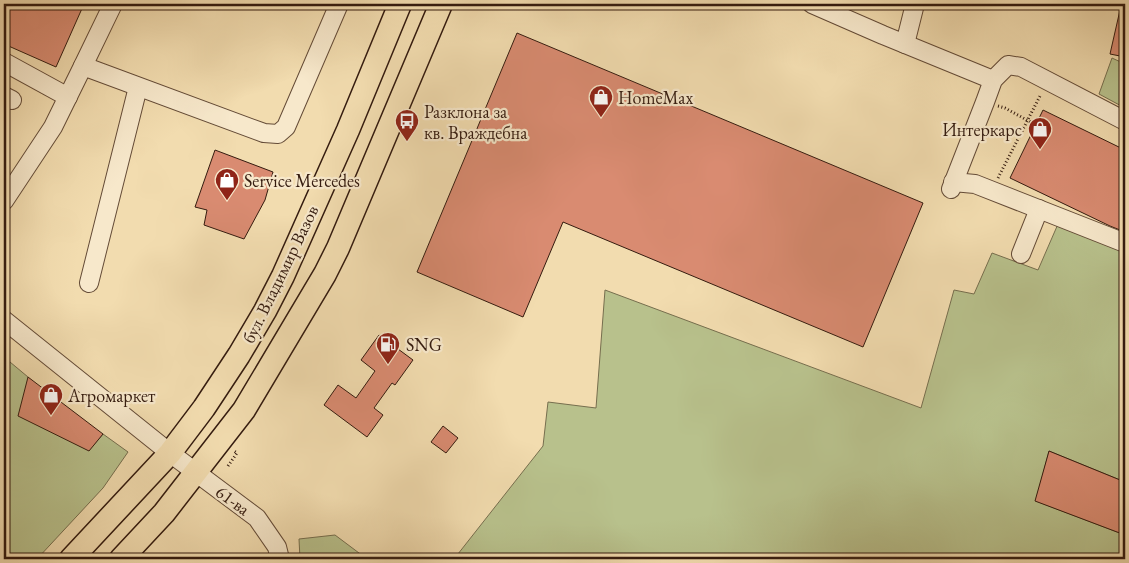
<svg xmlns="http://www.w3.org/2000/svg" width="1129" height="563" font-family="'EB Garamond',serif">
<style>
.green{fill:#b8c18c;stroke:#766e4e}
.building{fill:#d98b71;stroke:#341b0f}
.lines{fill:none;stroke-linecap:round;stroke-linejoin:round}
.minor-casing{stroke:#644b37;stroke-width:20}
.major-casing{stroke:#341b0f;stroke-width:25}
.path{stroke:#341b0f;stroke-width:3;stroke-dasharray:1 2.5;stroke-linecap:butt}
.minor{stroke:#f7e8cb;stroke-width:18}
.major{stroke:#f2dcaf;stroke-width:22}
.labels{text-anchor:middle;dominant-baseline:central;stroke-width:4.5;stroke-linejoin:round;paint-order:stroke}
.poi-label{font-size:18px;fill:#341b0f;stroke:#f7e8cb;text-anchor:start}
.street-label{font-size:18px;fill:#341b0f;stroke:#f7e8cb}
</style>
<rect width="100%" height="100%" fill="#f2dcaf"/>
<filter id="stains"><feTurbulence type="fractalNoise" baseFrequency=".004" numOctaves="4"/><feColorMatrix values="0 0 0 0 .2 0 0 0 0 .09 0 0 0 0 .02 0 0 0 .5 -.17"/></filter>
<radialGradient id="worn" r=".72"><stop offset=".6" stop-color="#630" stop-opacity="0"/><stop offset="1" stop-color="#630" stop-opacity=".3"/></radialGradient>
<!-- green -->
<g class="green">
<polygon points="1112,58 1125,64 1125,108 1099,94"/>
<polygon points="1058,224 1125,249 1125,482 1049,451 1036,501 1125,535 1125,559 454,559 543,446 548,402 596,408 605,290 921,408 954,290 974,294 992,253 1038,270"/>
<polygon points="4,357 28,377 89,450 103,434 128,452 103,488 37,559 4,559"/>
<polygon points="335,535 367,559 300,559 299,539"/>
</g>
<!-- building -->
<g class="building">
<polygon points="4,4 84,4 56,67 4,44"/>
<polygon points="1120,10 1125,11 1125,57 1110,54"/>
<polygon points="517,33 923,203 863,347 563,222 523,317 417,272"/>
<polygon points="1043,110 1125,150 1125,232 1110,226 1010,178"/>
<polygon points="215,150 273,172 265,200 244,239 204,225 207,210 195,207"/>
<polygon points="379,335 413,360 395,385 392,383 374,408 383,415 367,437 324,405 338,385 356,398 375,371 361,360"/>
<polygon points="28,377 103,434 89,451 18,416"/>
<polygon points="443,426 458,438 446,453 431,442"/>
<polygon points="1049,451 1125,482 1125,535 1035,501"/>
</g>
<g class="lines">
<!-- minor casing -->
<g class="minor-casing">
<g id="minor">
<polyline points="812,4 883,35 993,80"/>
<polyline points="905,44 915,4"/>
<polyline points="4,62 68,97"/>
<polyline points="83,66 264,133 278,134 286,127 339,4"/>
<polyline points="4,96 12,100"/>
<polyline points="953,182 975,184 1125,243"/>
<polyline points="951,189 985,102 993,80 1008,65 1021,67 1125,121"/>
<polyline points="4,201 53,127 83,66 113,4"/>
<polyline points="1021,254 1039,209"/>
<polyline points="89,283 138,87"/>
<polyline points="4,320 170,453 257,518 277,547 280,559"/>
</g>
</g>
<!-- major casing -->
<g class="major-casing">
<g id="major">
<polyline points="71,559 170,453 204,408 239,355 265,311 283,276 348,130 400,4"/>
<polyline points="121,559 164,513 244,410 325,274 338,248 441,4"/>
</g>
</g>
<!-- path -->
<g class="path">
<polyline points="998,106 1005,108 1036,125"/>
<polyline points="998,178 1041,94"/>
<polyline points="228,466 237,453 234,451"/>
</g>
<!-- minor -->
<use href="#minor" class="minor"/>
<!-- major -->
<use href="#major" class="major"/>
</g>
<!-- icons -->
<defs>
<g id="shop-pin" transform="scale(1.25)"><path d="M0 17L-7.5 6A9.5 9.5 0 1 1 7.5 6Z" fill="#8f2418" stroke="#f7e8cb"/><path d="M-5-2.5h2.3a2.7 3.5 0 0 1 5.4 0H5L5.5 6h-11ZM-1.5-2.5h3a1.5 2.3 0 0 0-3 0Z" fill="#fff"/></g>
<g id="bus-pin" transform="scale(1.25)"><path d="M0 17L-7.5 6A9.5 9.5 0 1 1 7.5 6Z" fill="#8f2418" stroke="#f7e8cb"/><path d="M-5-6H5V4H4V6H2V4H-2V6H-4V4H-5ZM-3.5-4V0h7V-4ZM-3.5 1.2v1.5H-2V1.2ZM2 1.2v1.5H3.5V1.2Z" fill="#fff"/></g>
<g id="fuel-pin" transform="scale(1.25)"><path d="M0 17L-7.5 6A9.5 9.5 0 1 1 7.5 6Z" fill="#8f2418" stroke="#f7e8cb"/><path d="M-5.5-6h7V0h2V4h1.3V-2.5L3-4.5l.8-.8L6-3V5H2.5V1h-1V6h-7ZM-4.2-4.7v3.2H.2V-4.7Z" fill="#fff"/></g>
</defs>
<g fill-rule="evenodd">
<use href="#shop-pin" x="601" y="97"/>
<use href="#bus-pin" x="407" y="121"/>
<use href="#shop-pin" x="1040" y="129"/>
<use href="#shop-pin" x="227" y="180"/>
<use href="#fuel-pin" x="388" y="344"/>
<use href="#shop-pin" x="51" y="395"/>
</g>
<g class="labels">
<!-- poi labels -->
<g class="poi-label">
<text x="618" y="97">HomeMax</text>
<text x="424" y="111">Разклона за<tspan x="424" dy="21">кв. Враждебна</tspan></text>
<text x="1022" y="129" text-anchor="end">Интеркарс</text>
<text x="244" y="180">Service Mercedes</text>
<text x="406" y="344">SNG</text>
<text x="68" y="395">Агромаркет</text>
</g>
<!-- street labels -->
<g class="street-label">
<text transform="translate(280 274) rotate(-64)">бул. Владимир Вазов</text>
<text transform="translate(233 500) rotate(36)">61-ва</text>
</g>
</g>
<!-- margin -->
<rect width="1129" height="563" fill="none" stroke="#f2dcaf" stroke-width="20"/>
<rect x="5" y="5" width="1119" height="553" fill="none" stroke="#341b0f" stroke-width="2.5"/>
<rect x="10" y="10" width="1109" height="543" fill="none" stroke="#341b0f"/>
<rect width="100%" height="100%" filter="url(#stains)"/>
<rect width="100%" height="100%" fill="url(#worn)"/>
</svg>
